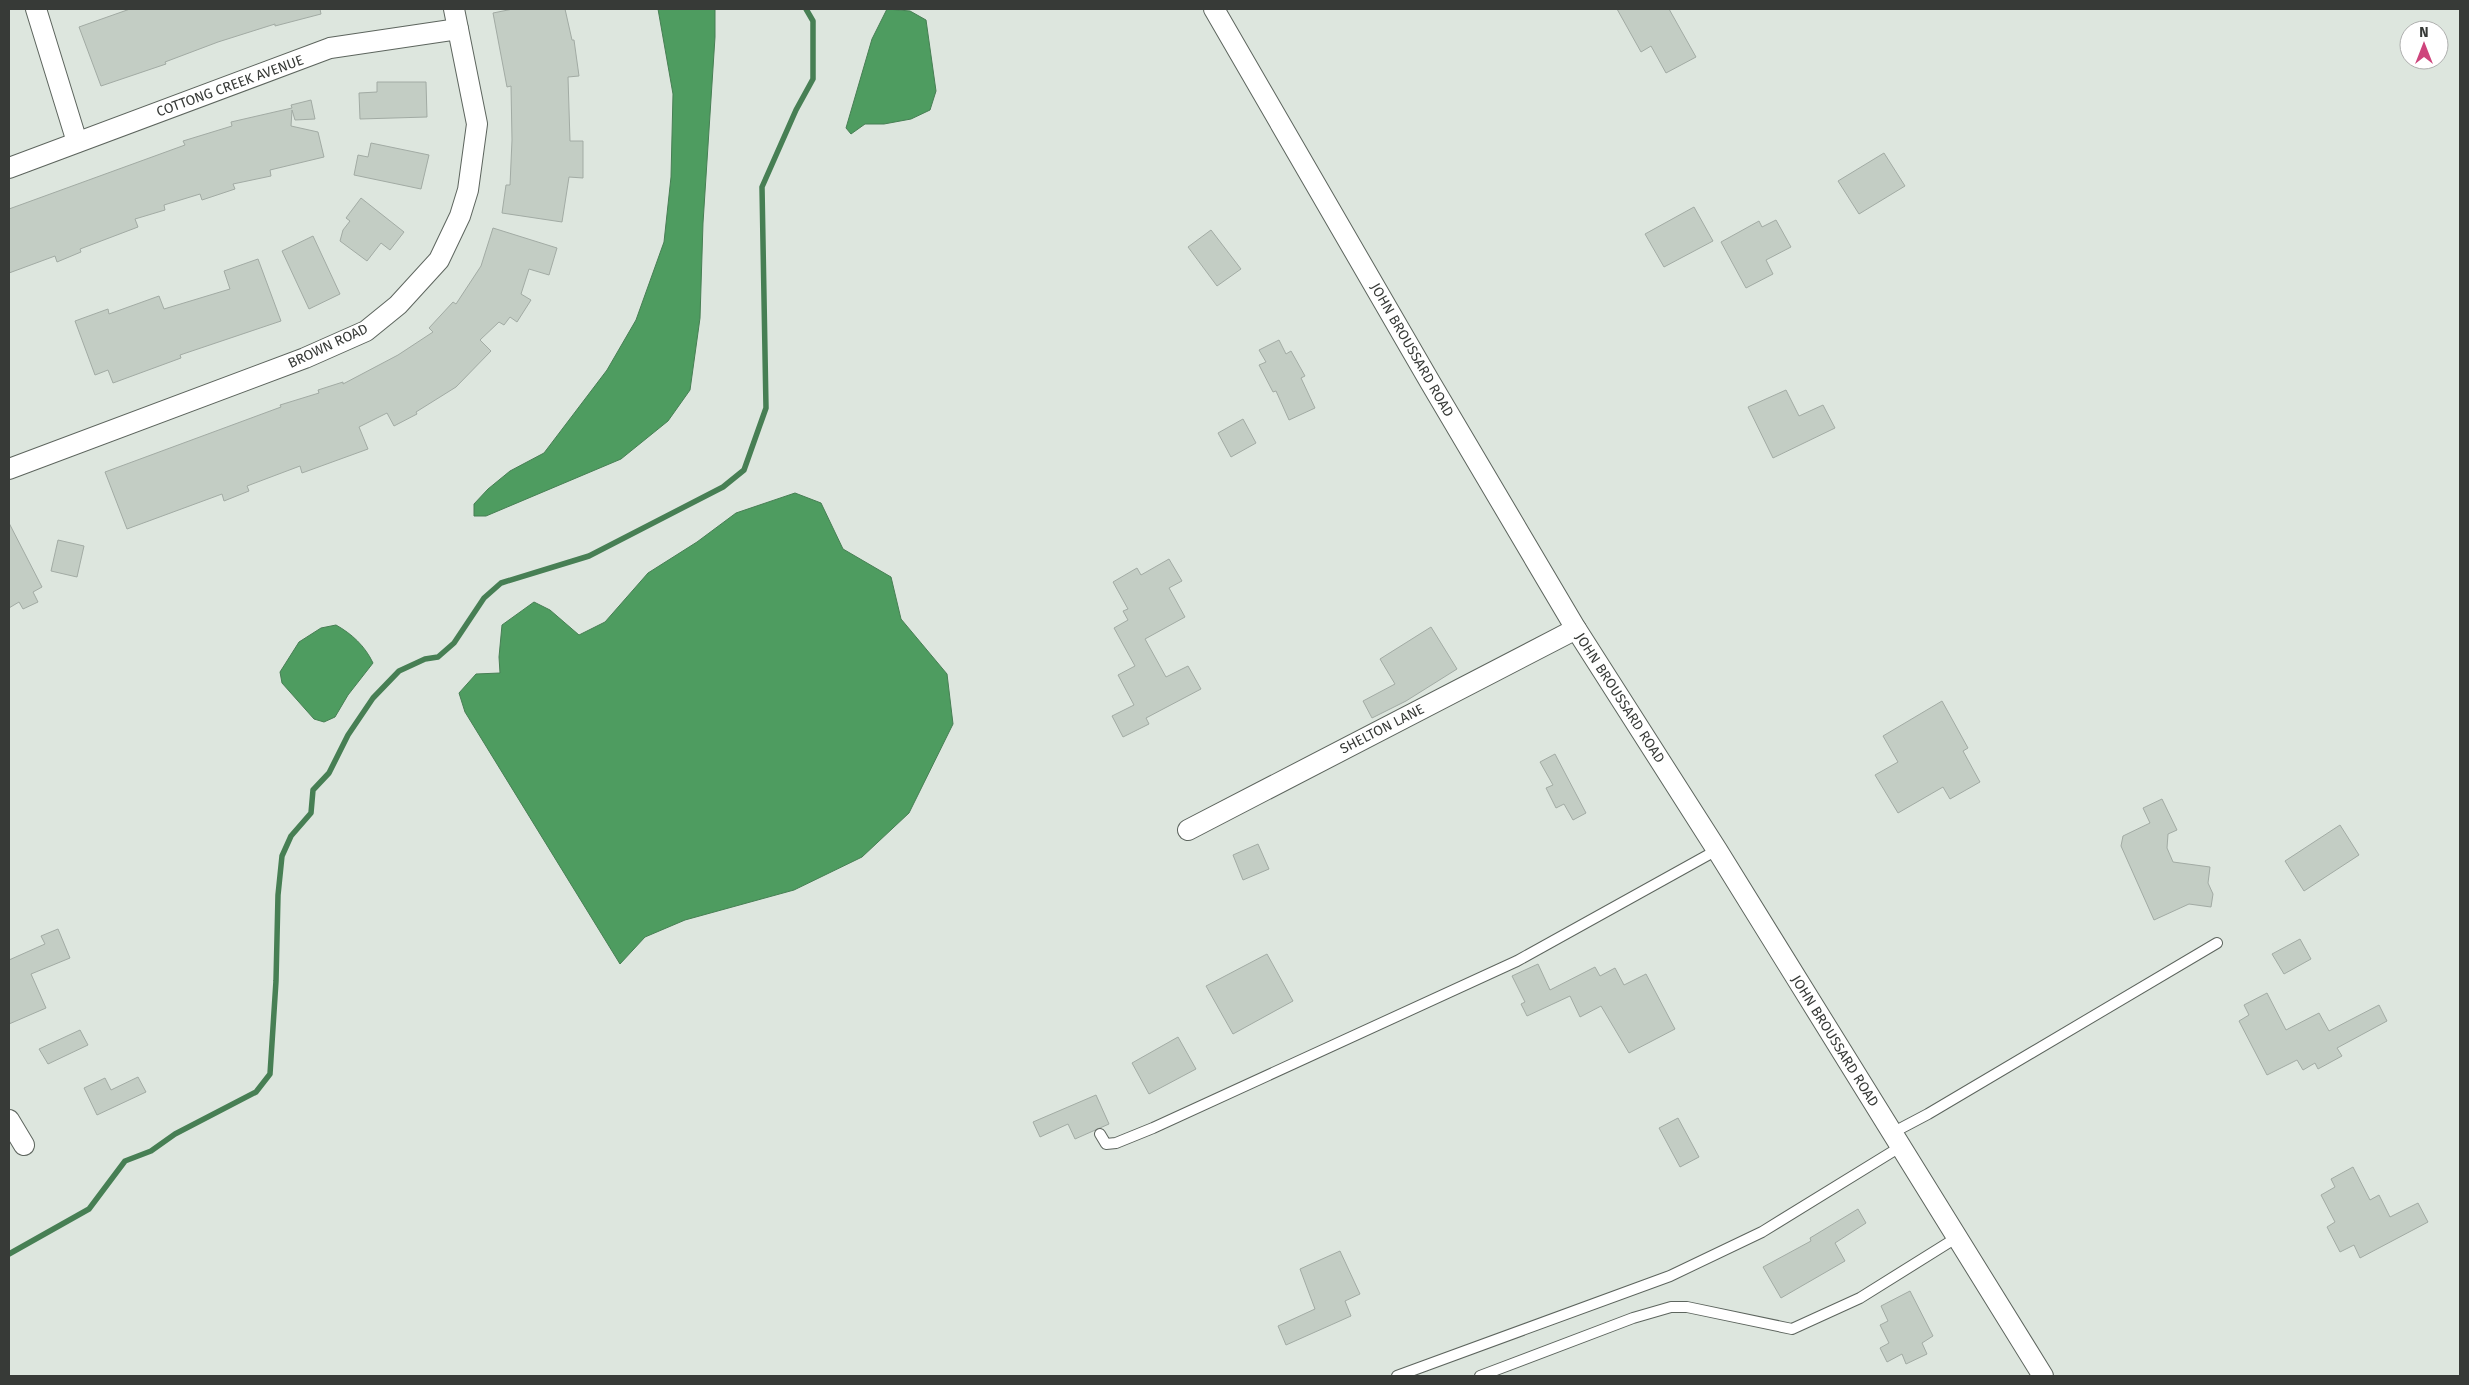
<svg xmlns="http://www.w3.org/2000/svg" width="2469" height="1385" font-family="'Fira Sans',sans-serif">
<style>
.water{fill:#4e9c60;stroke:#477f54}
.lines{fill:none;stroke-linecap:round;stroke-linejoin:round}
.stream{stroke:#477f54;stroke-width:5.5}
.building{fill:#c3cdc4;stroke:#a2aba4}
.service-casing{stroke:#5d655e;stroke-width:12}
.minor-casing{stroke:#5d655e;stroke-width:22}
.service{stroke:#fff;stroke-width:10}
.minor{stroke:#fff;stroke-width:20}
.labels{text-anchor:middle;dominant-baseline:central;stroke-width:4.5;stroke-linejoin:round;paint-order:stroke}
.street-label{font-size:14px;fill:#373a37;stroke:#fff}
</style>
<rect width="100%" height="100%" fill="#dde6de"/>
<!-- water -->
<g class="water">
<polygon points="658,9 715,9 715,37 703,223 700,318 690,390 668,421 621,459 486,516 474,516 474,504 488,489 510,471 544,453 607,370 636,320 664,242 671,177 673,94"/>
<polygon points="887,9 910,11 926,20 936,91 930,110 911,119 884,124 865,124 851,134 846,128 872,39"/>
<polygon points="795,493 821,503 843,549 891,577 901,619 947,674 953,724 909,813 862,857 794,890 685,920 645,937 620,964 465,712 459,693 476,674 500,673 499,657 502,625 534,602 550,610 579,635 605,622 648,573 697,542 736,513"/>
<path d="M336,625C352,634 365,646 373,663L348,695L335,717L324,722L314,719L282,683L280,672L299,642L321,628Z"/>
</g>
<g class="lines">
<!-- stream -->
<polyline class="stream" points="9,1254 89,1209 125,1161 151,1151 175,1134 256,1092 270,1074 276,981 278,895 282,856 291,836 311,813 313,790 329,773 348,735 373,698 399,671 425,659 438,657 454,643 484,598 501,583 589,556 723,487 744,470 766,408 762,187 796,110 813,79 813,21 806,9"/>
</g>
<!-- building -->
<g class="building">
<polygon points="130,9 320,9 321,14 275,26 275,24 218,42 165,62 166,64 101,86 79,27"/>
<polygon points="513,9 565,9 572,40 574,40 579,76 568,77 570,141 583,141 583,178 569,177 562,222 502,213 506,185 510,185 512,140 511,86 507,87 493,13"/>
<polygon points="1617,9 1669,9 1696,57 1666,73 1651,46 1641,52"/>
<polygon points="377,82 426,82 427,117 360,119 359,93 377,92"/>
<polygon points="311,100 315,119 295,120 292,110 291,126 318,132 324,157 270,170 271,176 233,184 235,189 202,200 200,194 164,205 165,210 135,219 138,227 80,249 81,252 57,262 55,256 9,273 9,209 185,145 183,141 232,126 231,122 292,108 291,105"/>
<polygon points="371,143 429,155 421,189 354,175 358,155 368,157"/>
<polygon points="1884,153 1905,186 1859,214 1838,181"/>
<polygon points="361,198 404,232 390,250 381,243 367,261 340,241 343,230 350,221 346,218"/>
<polygon points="1694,207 1713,241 1664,267 1645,234"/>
<polygon points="1776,220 1791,247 1766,260 1773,274 1746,288 1721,242 1759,221 1762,227"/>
<polygon points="493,228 557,248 549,275 529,269 521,294 531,300 517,322 510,317 504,325 499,322 480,340 491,351 456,387 416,412 417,414 394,426 387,413 359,427 368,449 302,473 300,466 247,486 249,491 224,501 222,494 127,529 105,472 281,407 280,405 319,393 318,390 343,382 343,384 398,355 433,332 429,328 453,302 456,304 481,266"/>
<polygon points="1211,230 1241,269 1217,286 1188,247"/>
<polygon points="313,236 340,294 309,309 282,251"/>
<polygon points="258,259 281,321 180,355 181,358 113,383 108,370 95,375 75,321 108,309 109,314 159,296 164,309 230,289 224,271"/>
<polygon points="1279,340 1286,354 1291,351 1305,376 1301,378 1315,408 1289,420 1276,391 1273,392 1259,365 1266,362 1259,350"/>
<polygon points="1786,390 1799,416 1823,405 1835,428 1773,458 1748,407"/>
<polygon points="1243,419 1256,443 1231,457 1218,433"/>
<polygon points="9,523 42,587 33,592 38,602 23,609 19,602 9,608"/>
<polygon points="58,540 84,546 77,577 51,571"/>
<polygon points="1169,559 1182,581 1169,588 1185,617 1145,639 1166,677 1188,666 1201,689 1146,718 1149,724 1123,737 1112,716 1134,705 1118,675 1135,666 1114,628 1128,620 1123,611 1128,609 1113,582 1137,568 1141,575"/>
<polygon points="1431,627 1457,669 1406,701 1372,718 1363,701 1395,684 1380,659"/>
<polygon points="1942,701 1968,748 1963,751 1980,782 1950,799 1943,787 1898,813 1875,775 1898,762 1883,736"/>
<polygon points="1555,754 1586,813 1573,820 1564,804 1556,808 1546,788 1553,785 1540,762"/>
<polygon points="2162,799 2177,830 2168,834 2167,848 2173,862 2210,867 2208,883 2213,894 2211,907 2189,904 2154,920 2121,846 2123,836 2150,823 2143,808"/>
<polygon points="2340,825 2359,855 2304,891 2285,861"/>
<polygon points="1258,844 1269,869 1243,880 1233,855"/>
<polygon points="58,929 70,958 31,974 46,1008 9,1024 9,960 45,944 41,936"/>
<polygon points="2300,939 2311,959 2284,974 2272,954"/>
<polygon points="1267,954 1293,1001 1233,1034 1206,986"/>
<polygon points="1538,964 1550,990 1595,967 1600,976 1615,968 1624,985 1646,974 1675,1029 1629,1053 1601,1006 1580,1017 1570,996 1527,1016 1521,1004 1525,1002 1512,976"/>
<polygon points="2267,993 2286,1030 2319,1013 2329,1031 2379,1005 2387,1021 2337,1048 2342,1056 2318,1069 2315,1063 2303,1070 2297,1060 2267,1075 2239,1021 2249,1015 2244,1005"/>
<polygon points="80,1030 88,1045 48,1064 39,1049"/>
<polygon points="1178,1037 1196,1069 1149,1094 1132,1063"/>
<polygon points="138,1077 146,1092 97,1115 84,1088 105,1078 111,1090"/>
<polygon points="1096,1095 1109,1124 1075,1139 1068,1124 1040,1137 1033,1122"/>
<polygon points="1678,1118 1699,1157 1680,1167 1659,1128"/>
<polygon points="2353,1167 2370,1200 2379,1195 2390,1217 2418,1203 2428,1222 2360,1258 2354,1245 2340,1252 2327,1227 2335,1222 2321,1195 2335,1187 2331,1179"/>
<polygon points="1858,1209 1866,1223 1835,1243 1845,1261 1781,1298 1763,1267 1811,1241 1810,1238"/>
<polygon points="1340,1251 1360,1294 1345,1301 1351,1316 1286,1345 1278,1326 1315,1309 1300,1269"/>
<polygon points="1910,1291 1933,1336 1922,1343 1927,1354 1906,1364 1902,1354 1887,1362 1880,1348 1889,1343 1880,1325 1888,1321 1881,1306"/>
</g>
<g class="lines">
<!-- service casing -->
<g class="service-casing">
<g id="service">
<polyline points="1892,1133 1928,1114 2217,943"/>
<polyline points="1100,1134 1106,1144 1116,1143 1153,1128 1517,961 1717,850"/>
<polyline points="1397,1376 1670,1276 1762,1232 1900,1147"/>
<polyline points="1480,1376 1633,1318 1671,1307 1687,1307 1792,1329 1860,1298 1956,1238"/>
</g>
</g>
<!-- minor casing -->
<g class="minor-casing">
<g id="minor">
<polyline points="36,9 77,142"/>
<polyline points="1214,9 1430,382 1576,629 1717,850 2043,1376"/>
<polyline points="9,168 330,48 458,29"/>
<polyline points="9,469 305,358 366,331 398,305 439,260 460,216 468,190 477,124 454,9"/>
<polyline points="1188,830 1576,629"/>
<polyline points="9,1120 24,1145"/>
</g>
</g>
<!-- service -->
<use href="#service" class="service"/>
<!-- minor -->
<use href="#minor" class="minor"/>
</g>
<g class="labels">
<!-- street labels -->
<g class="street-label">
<text transform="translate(230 86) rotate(-20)">COTTONG CREEK AVENUE</text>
<text transform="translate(328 346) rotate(-25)">BROWN ROAD</text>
<text transform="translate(1412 350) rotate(60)">JOHN BROUSSARD ROAD</text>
<text transform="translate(1620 698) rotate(57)">JOHN BROUSSARD ROAD</text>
<text transform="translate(1382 729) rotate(-27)">SHELTON LANE</text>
<text transform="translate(1835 1041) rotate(58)">JOHN BROUSSARD ROAD</text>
</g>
</g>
<!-- border -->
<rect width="2469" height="1385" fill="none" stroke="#373a37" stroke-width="20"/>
<!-- north arrow -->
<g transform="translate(2424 45)"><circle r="24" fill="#ffffff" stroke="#afb0af"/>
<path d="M0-4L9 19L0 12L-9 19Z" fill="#ce447c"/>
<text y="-8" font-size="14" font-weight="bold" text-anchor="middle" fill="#373a37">N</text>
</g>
</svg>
